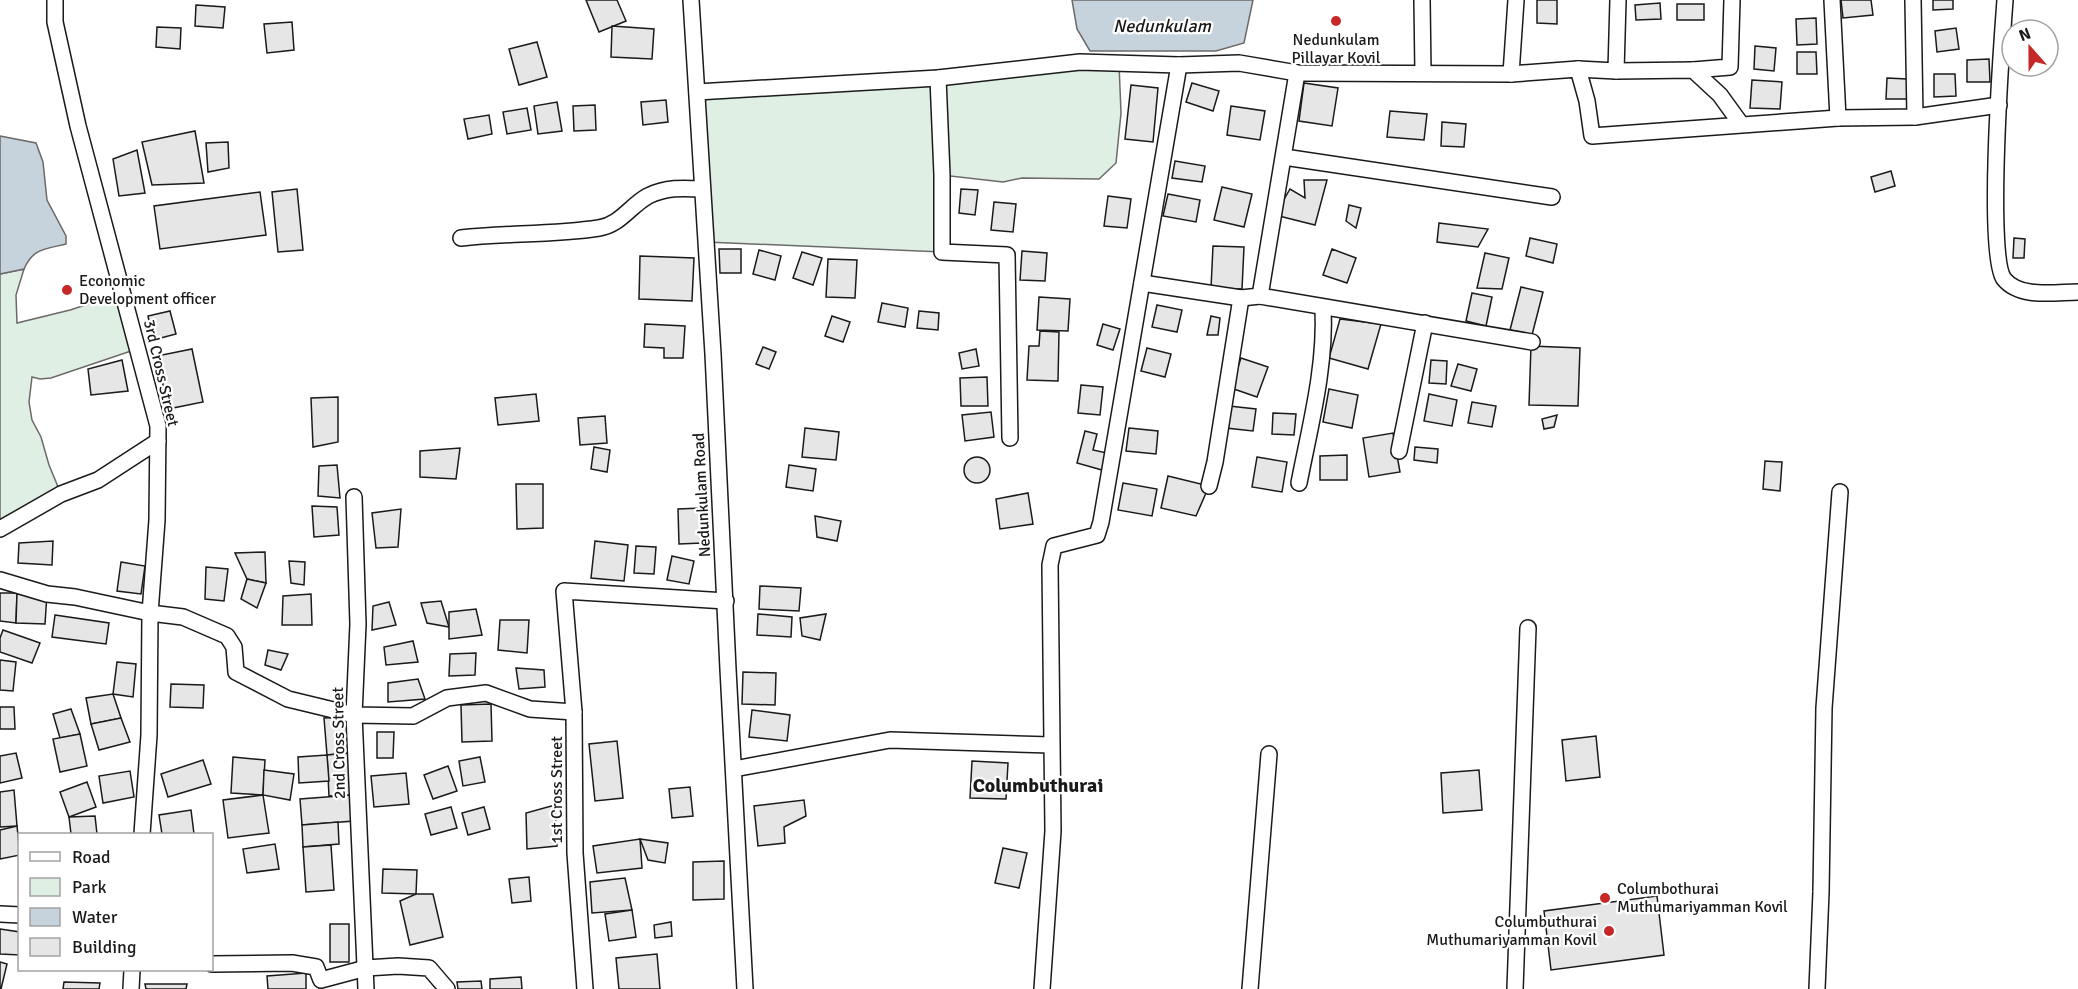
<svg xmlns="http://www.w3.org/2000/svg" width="2078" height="989" font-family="Signika,sans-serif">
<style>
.green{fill:#e0efe3;stroke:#6a6a6a;stroke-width:1.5}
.water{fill:#c6d2dc;stroke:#6a6a6a;stroke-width:1.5}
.building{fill:#e6e6e6;stroke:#1a1a1a;stroke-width:1.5}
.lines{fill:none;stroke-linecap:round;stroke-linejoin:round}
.street-casing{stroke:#1a1a1a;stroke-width:18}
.street{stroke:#fff;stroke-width:15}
.poi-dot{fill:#c62828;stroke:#fff;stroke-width:2}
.labels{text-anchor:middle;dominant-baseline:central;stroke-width:4.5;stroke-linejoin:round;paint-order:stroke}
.poi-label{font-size:16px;fill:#1a1a1a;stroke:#fff;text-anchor:start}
.street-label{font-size:16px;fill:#1a1a1a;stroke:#fff}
.water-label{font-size:18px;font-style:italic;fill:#1a1a1a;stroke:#fff}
.quarter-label{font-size:20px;font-weight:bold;fill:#1a1a1a;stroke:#fff}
</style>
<rect width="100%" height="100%" fill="#fff"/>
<!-- green -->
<g class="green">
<polygon points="1119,64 1121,113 1116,163 1099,179 1022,178 1003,182 942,175 942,252 706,242 697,92"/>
<polygon points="24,269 16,295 17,323 70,310 123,293 137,349 51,378 40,379 32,377 29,402 32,420 41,437 49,465 61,494 0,529 0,274"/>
</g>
<!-- water -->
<g class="water">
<polygon points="1072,0 1253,0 1244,43 1216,51 1090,51 1077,29"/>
<path d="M0,136L36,143L43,162L47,200L66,236V244C46,249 33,248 24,269L0,274Z"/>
</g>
<!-- building -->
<g class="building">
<polygon points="586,0 617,0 626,21 599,32"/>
<polygon points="1537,0 1557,0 1557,24 1537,23"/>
<polygon points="1841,0 1871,0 1873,15 1843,18"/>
<polygon points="1933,0 1953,0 1953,9 1933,10"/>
<polygon points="1660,3 1661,19 1636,20 1635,5"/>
<rect x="1677" y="4" width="27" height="16"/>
<polygon points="196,5 225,7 223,28 195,26"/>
<polygon points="1816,18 1817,44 1797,45 1796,19"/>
<polygon points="292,22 294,50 267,53 264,24"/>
<polygon points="612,26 654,29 652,59 611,57"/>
<polygon points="157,27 181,28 180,49 156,47"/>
<polygon points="1956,28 1959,49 1937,52 1935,31"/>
<polygon points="537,42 547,77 519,85 509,49"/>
<polygon points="1755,46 1776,48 1774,71 1754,69"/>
<polygon points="1797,52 1816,52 1817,74 1797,74"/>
<polygon points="1989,59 1990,82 1967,82 1967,60"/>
<polygon points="1934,74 1955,74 1956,96 1934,97"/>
<polygon points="1887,78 1907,79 1907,99 1886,99"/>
<polygon points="1752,80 1782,82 1780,109 1750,108"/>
<polygon points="1192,83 1219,91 1213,111 1186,102"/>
<polygon points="1304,83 1338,88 1332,126 1299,121"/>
<polygon points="1131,85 1158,88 1153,142 1125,139"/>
<polygon points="666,100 668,122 643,125 641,102"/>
<polygon points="557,102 562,131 538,134 534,106"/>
<polygon points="595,105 596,130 574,131 573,106"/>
<polygon points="1231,106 1265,111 1260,140 1227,135"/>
<polygon points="527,108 531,130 507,134 503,112"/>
<polygon points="1390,111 1427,114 1424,140 1387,137"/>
<polygon points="489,115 492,134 468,139 464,119"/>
<polygon points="1442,122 1466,124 1464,147 1441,146"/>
<polygon points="195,131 204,183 152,185 142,142"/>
<polygon points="228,142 229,168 208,172 206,143"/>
<polygon points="137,150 145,193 119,196 113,159"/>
<polygon points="1175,161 1205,166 1202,182 1172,178"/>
<polygon points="1891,171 1895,186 1875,192 1871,177"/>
<polygon points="1304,180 1327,180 1315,225 1275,215 1290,189 1305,198"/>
<polygon points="1222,187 1252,194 1244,227 1214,220"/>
<polygon points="297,189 303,250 278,252 272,192"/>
<polygon points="961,189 978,190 975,215 959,213"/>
<polygon points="260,192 266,235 160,249 154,206"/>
<polygon points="1168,194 1200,200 1196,222 1163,216"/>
<polygon points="1108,196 1131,199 1127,228 1104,226"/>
<polygon points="994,202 1016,204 1013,232 991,230"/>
<polygon points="1349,205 1361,208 1356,228 1346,221"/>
<polygon points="1439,223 1488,229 1478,247 1437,242"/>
<polygon points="1530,238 1557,244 1553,263 1526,256"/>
<polygon points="2014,238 2025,239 2024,258 2013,258"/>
<polygon points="1213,246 1244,247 1242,289 1211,288"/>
<polygon points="719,249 741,249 741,273 720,273"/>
<polygon points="1332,249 1356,258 1347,283 1323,275"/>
<polygon points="759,250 781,256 775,280 753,274"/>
<polygon points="1022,251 1047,253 1045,281 1020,280"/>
<polygon points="802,252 822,258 813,285 793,278"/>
<polygon points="1485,253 1509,258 1502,289 1477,288"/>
<polygon points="640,256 694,258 692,301 639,299"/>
<polygon points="828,259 857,260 855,298 826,297"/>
<polygon points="1521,287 1543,292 1532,335 1510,330"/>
<polygon points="1472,293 1492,297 1486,326 1466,321"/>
<polygon points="1039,297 1070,299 1068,331 1037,330"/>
<polygon points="882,303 908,308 905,327 878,322"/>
<polygon points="1157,305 1182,310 1177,332 1152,327"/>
<polygon points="170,311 176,334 153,340 148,316"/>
<polygon points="919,311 939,313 938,330 917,328"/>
<polygon points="832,316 850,322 843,342 825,336"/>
<polygon points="1211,316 1220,318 1218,335 1207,335"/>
<polygon points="1340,319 1381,324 1368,369 1329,358"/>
<polygon points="645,324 685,326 683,358 664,358 664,348 644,347"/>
<polygon points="1103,324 1120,329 1113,350 1097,345"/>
<polygon points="1040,331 1059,332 1058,381 1027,380 1029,346 1039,346"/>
<polygon points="1531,346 1580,348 1578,406 1529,405"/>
<polygon points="763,347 776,352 769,369 756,364"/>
<polygon points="1147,348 1171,354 1165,377 1141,371"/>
<polygon points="192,349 203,402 168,409 157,356"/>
<polygon points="976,349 979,366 962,369 959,353"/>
<polygon points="1241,358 1268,367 1257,397 1231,388"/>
<polygon points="122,360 128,391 91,395 88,369"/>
<polygon points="1431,360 1447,361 1446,384 1429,383"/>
<polygon points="1458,364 1477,369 1471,391 1451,386"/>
<polygon points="987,377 988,406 961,406 960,378"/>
<polygon points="1081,385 1103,387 1100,415 1078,413"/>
<polygon points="1329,389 1358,395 1352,428 1323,422"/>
<polygon points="536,394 539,421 498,425 495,398"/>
<polygon points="1429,394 1457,400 1452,426 1424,421"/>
<polygon points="338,397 338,442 313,447 311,398"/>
<polygon points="1472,402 1496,406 1492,427 1468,423"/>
<polygon points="1229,406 1256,409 1253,431 1226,428"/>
<polygon points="991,412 994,437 965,441 962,415"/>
<polygon points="1273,413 1296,414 1294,435 1272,434"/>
<polygon points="1557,415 1554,427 1544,429 1542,419"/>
<polygon points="605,416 607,443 580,445 578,418"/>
<polygon points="805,428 839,432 836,460 802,457"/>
<polygon points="1129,428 1158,431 1156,454 1126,451"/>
<polygon points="1085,431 1097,434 1093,450 1107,453 1102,470 1077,463"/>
<polygon points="1393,433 1400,472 1369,477 1363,438"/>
<polygon points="594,447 610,450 607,472 591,469"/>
<polygon points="1415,447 1438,449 1437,463 1414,460"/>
<polygon points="460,448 456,479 420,477 420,451"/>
<polygon points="1347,455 1347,480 1320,480 1320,456"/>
<circle cx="977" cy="470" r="13"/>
<polygon points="1257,457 1287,462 1282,492 1252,487"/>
<polygon points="1765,461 1782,462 1780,491 1763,489"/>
<polygon points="337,465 340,498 318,496 319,466"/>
<polygon points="789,465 816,469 813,491 786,487"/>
<polygon points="1168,476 1209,486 1196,516 1161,508"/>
<polygon points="1123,483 1157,489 1152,516 1118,510"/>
<polygon points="516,484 543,484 543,528 517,529"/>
<polygon points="1028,493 1033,524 1000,529 996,499"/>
<polygon points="312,506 337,507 339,535 314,537"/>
<polygon points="701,508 702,543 679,544 678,509"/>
<polygon points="401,509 398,547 376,548 372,513"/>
<polygon points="815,516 841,521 837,541 817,537"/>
<polygon points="53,541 52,565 18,563 19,543"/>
<polygon points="595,541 628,545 624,581 591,578"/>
<polygon points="636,546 656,547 654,574 634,573"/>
<polygon points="265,552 266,583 247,579 235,553"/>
<polygon points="672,556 694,561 689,584 667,580"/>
<polygon points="289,561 305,562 304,585 291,583"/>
<polygon points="121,562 145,566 141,594 117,591"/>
<polygon points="206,567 228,569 224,601 205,599"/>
<polygon points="247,579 266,583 257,608 241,599"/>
<polygon points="760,586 801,588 799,611 759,609"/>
<polygon points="0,593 17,593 16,623 0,621"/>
<polygon points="17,593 47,594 45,624 16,623"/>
<polygon points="311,594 312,625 282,625 283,596"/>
<polygon points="441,601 449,627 427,623 421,603"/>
<polygon points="389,602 396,625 372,630 373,606"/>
<polygon points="476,609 482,635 449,639 449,612"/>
<polygon points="758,614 792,617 791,637 757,635"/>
<polygon points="826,614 820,640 802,636 800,618"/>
<polygon points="55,615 109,623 106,644 52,637"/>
<polygon points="500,620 529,620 527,653 498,650"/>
<polygon points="3,630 40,643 32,663 0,652 0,638"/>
<polygon points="413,641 418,662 386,665 384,647"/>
<polygon points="268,650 288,654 281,670 265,665"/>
<polygon points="476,653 475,675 449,676 450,654"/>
<polygon points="0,660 16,662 13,691 0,690"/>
<polygon points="117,662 136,664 133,697 113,694"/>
<polygon points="516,668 544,670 545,687 519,689"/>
<polygon points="743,672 776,673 775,705 742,704"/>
<polygon points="418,679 425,699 388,702 388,683"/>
<polygon points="171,684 204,685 203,708 170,707"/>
<polygon points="113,694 121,718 91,724 86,698"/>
<polygon points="491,704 492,741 462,742 461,705"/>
<polygon points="0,707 14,707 15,729 0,729"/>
<polygon points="71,709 80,734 60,738 53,714"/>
<polygon points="752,710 790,715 787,741 749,737"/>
<polygon points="347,717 349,753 327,755 324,718"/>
<polygon points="121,718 130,742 99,750 91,724"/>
<polygon points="377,732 394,732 393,758 377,758"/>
<polygon points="80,734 87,766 60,772 53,739"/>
<polygon points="1596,736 1600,777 1566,781 1562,740"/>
<polygon points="617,741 623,798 595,801 589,744"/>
<polygon points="16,753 22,778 0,783 0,756"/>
<polygon points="349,753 352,795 329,796 327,755"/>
<polygon points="327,755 329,781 299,783 298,757"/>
<polygon points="233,757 265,760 263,795 231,793"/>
<polygon points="480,757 485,782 463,786 459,761"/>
<polygon points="203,760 211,784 168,797 161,774"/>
<polygon points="972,761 1008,763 1006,799 970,798"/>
<polygon points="448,766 457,791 433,799 424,775"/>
<polygon points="264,770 294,774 290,800 263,795"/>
<polygon points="1479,770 1482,810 1443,813 1441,773"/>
<polygon points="130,771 134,797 103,803 99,776"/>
<polygon points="406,773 409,804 374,807 371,776"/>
<polygon points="87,782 96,807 69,817 60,792"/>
<polygon points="690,787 693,816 672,818 669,789"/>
<polygon points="14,790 17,826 0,827 0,792"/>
<polygon points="263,795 269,833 228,838 223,800"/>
<polygon points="352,795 354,821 302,825 300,799"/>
<polygon points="804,800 806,816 784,827 785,843 758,846 754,806"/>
<polygon points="555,805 557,846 527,849 526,813"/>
<polygon points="451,807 457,828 431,835 425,814"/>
<polygon points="484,807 490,829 468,835 462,813"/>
<polygon points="191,810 194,834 162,834 159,815"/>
<polygon points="95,816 97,834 71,834 69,817"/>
<polygon points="338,822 339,844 303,847 302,825"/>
<polygon points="17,826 20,855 0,859 0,830"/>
<polygon points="640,839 642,868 597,873 593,846"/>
<polygon points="640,839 668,843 665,863 648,860"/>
<polygon points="275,844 279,869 247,873 243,849"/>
<polygon points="331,845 334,890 306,892 303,847"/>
<polygon points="1003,848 1027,853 1019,888 995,883"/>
<polygon points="724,861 724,899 693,900 693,862"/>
<polygon points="383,869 417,870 416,894 382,893"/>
<polygon points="529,877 531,901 512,903 509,879"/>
<polygon points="625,878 632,910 592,913 590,882"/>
<polygon points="416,894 433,894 443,937 410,945 400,901"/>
<polygon points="1657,896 1664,955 1551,970 1544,911"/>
<polygon points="632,910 636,937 609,941 605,914"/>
<polygon points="671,922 672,936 655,938 654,925"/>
<rect x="330" y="924" width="19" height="38"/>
<polygon points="0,929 20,932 20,955 0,954"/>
<polygon points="657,954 660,989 619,989 616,958"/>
<polygon points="0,962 7,964 1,989 0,989"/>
<polygon points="306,973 306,989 268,989 267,976"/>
<polygon points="521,977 522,989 490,989 490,979"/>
<polygon points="481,981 482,989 458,989 457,982"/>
<polygon points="64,982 100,983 99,989 63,989"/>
<polygon points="145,984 187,984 186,989 146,989"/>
</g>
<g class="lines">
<!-- street casing -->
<g class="street-casing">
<g id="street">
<polyline points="55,0 55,22 78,126 158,426 157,520 150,613 149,735 142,834"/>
<polyline points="691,0 713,354 728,669 745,989"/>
<polyline points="1422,0 1423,73"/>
<polyline points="1832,0 1838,118"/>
<polyline points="1913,0 1915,117"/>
<path d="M2005,0C2002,40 1986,256 2004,279C2020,299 2056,292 2078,292"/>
<polyline points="1578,69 1616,71 1618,0"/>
<polyline points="1693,70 1730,67 1732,0"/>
<polyline points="1616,71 1693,70 1720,95 1741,124"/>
<polyline points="1511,74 1516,0"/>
<polyline points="938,78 942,175 942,252 1007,255 1010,438"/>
<polyline points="697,92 938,78 1080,62 1179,65 1239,63 1297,73 1511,74 1578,69 1587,101 1592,136 1838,118 1915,117 1999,105"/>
<polyline points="1284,157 1552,197"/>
<path d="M461,238C506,233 553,235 599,228C620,225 631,205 648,196C666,187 683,188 702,189"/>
<polyline points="1142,283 1241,298 1260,296 1297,73"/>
<polyline points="1260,296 1532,342"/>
<polyline points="1399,451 1425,323"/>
<path d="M1299,483C1310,426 1326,367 1323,308"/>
<polyline points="1209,486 1215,462 1241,298"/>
<polyline points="354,497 358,624 354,715 366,989"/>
<polyline points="0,529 61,494 98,480 158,441"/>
<polyline points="0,580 47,594 75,597 150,613 183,617 227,636 234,647 236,672 288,699 354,715 413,716 447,698 486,693 530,709 574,712"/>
<polyline points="734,769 890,740 1051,745"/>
<polyline points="0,914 20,915"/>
<polyline points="212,964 292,963 316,967 321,980 366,968 398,966 429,968 447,989"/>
<polyline points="131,989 132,970"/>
<polyline points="585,989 575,853 574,712 564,591 726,601"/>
<polyline points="1042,989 1053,831 1050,565 1054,546 1097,535 1101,522 1179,65"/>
<polyline points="1250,989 1269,754"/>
<polyline points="1515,989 1528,628"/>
<polyline points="1817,989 1821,892 1824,708 1840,492"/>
</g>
</g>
<!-- street -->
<use href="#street" class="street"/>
</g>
<!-- markers -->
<g class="poi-dot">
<circle cx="1336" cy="21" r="6"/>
<circle cx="67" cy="290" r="6"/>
<circle cx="1605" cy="898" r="6"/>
<circle cx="1609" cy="931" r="6"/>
</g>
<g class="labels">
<!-- poi labels -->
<g class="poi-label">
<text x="1336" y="40" text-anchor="middle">Nedunkulam<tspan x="1336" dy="18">Pillayar Kovil</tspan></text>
<text x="79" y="281">Economic<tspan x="79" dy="18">Development officer</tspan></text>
<text x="1617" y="889">Columbothurai<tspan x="1617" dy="18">Muthumariyamman Kovil</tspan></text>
<text x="1597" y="922" text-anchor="end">Columbuthurai<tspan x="1597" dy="18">Muthumariyamman Kovil</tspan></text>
</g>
<!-- street labels -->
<g class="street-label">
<text transform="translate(161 373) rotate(77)">3rd Cross Street</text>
<text transform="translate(702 495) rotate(-93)">Nedunkulam Road</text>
<text transform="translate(339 743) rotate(-91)">2nd Cross Street</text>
<text transform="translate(557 790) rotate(-90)">1st Cross Street</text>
</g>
<!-- water labels -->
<g class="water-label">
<text x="1162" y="26">Nedunkulam</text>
</g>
<!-- quarter labels -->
<g class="quarter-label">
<text x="1038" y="785">Columbuthurai</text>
</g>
</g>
<!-- legend -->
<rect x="18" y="833" width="195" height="138" fill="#ffffff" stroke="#a3a3a3" stroke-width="1.5"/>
<rect x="30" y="852" width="30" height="9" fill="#ffffff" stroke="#a3a3a3" stroke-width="1.5"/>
<text x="72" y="863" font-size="18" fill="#1a1a1a">Road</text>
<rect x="30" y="878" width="30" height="18" fill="#e0efe3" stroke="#a3a3a3" stroke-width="1.5"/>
<text x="72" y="893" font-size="18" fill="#1a1a1a">Park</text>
<rect x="30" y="908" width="30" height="18" fill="#c6d2dc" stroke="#a3a3a3" stroke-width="1.5"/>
<text x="72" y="923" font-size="18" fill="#1a1a1a">Water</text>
<rect x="30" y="938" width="30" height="18" fill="#e6e6e6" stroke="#a3a3a3" stroke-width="1.5"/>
<text x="72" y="953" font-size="18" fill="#1a1a1a">Building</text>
<!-- north arrow -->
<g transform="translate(2030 48) rotate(339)"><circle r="28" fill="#ffffff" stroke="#a3a3a3" stroke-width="1.5"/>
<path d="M0-4.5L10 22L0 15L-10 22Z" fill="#c62828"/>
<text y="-9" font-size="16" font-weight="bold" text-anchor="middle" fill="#1a1a1a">N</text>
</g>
</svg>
